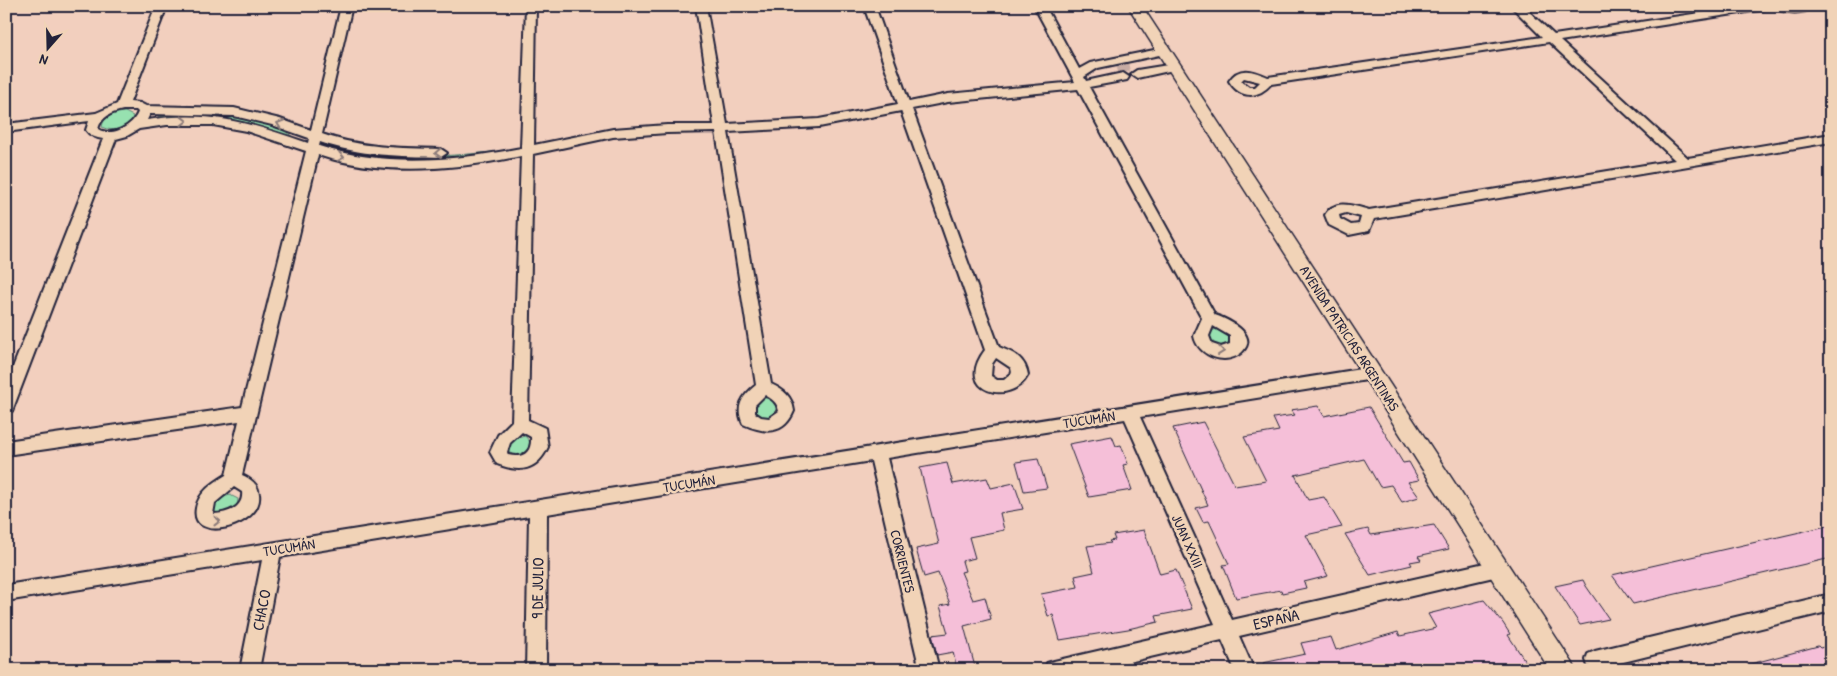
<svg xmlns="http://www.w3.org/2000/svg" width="1837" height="676" font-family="'Patrick Hand',sans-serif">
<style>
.green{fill:#97e1b0;stroke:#5c8276}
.building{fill:#f5bfd8;stroke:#22223b}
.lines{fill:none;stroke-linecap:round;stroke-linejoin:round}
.minor-tunnel{stroke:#c8aca4;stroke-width:12;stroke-dasharray:12 6;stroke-linecap:butt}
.minor-casing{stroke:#22223b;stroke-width:4}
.tertiary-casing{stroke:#22223b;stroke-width:3}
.minor{fill:#f1d3b7;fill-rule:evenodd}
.tertiary{fill:#f1d3b7;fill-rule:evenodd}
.oneway{stroke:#8a7a79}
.labels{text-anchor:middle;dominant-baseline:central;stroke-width:5;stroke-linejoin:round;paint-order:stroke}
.street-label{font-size:14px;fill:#22223b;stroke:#f1d3b7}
.near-street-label{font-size:16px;fill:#22223b;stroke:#f1d3b7}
</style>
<rect width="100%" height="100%" fill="#f2cfbe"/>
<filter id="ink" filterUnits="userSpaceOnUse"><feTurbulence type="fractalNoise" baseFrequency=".02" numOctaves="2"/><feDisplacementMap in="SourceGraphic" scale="10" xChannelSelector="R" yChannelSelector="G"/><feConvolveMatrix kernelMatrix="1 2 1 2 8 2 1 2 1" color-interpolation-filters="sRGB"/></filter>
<g filter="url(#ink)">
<!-- green -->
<g class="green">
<path d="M125,112L133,116C130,128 113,133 102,127C103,116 115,113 125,112Z"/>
<path d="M189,115C216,115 272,119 293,137C278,136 263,126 248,123C218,117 189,118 158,117Z"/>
<path d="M335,149C393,160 449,157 508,150C461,163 380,167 335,149Z"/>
<polygon points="1216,329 1230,336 1231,342 1223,348 1211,344 1207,333"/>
<circle cx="766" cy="408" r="10"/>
<polygon points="525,436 531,443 529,449 520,455 509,453 508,444 514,439"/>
<path d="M230,495L238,499C238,512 226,512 216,516L212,511C215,502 220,498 230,495Z"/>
</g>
<!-- building -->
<g class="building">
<polygon points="1318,406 1324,416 1369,407 1403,463 1409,462 1419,480 1408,482 1419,497 1402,502 1391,485 1380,487 1364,459 1295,475 1308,500 1324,497 1342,527 1306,535 1328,576 1304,582 1306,588 1282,593 1281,590 1236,598 1223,565 1229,564 1209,521 1203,522 1196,508 1208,505 1173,428 1203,422 1235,486 1266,481 1244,437 1279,431 1273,418 1295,415 1291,410"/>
<polygon points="1112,436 1116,446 1121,445 1128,464 1123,465 1132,490 1089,497 1069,444"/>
<polygon points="1038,459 1047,488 1024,491 1016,462"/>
<polygon points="947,463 953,484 987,478 991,488 1014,483 1023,509 1000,513 1004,530 969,537 975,558 962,561 965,571 961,572 973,600 985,597 991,619 964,626 975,667 961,670 957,670 953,652 937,655 932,635 948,633 940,606 950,604 938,573 924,577 916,549 939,544 920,468"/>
<polygon points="1434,525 1449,549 1418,556 1421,560 1410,562 1412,565 1370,575 1345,534 1368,529 1371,535"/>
<polygon points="1831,525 1831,558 1633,604 1612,575"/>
<polygon points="1144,530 1160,574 1176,570 1192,609 1156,616 1158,622 1128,629 1060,640 1053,615 1048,616 1041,594 1078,587 1075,576 1094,572 1087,546 1111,543 1109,541 1115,540 1113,535"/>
<polygon points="1583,580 1586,586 1609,619 1580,625 1555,586"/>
<polygon points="1484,600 1503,623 1510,634 1508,635 1531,670 1459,670 1456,664 1431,670 1421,670 1419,666 1398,670 1264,670 1263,663 1305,654 1301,643 1331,637 1336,650 1398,632 1400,636 1436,628 1428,614"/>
<polygon points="1831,645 1831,670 1747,670 1747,665 1818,646 1820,648"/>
</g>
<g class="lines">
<!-- minor-tunnel -->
<polyline class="minor-tunnel" points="1117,68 1130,65"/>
<!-- minor casing -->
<g class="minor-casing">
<g id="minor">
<path d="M156,6H167L130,102L140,103L146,106L234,108L280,119L311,130L341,6H352L322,134C361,148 400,148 441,149L447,153L441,157C400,156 360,156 320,142L319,146C383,167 456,161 521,148L526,6H536L534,145L613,129L667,125H714L696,6H706L727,124L819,119L898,104L864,6H875L909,102L948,94L1075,82L1034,6H1045L1079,69L1090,63L1164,48L1170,51L1164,54L1098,68L1084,77L1086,81L1123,73L1129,77L1127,80L1089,87L1215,315C1227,319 1259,334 1243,351C1228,367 1198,357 1194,336L1202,318L1078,89L948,102L912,109L999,347C1014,353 1025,358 1028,375C1011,407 953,392 985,350L901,111L819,127L728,132L771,384C784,390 792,396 794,411C784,435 765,434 743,424C735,407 742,396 756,385L716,132L667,133L613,137L533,154L528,420L545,428L548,447C537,471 520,473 497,464L490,452L498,435L512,421L521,156C456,170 381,176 318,155L242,475C251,479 258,484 259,494C264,527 189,545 196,508C199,492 213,483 226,475L239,421L6,455V441L242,407L306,151L246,131L213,125H167L139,129L127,136L116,139L14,406L12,411L6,412V385L103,139C96,138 90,136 86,130L89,121L6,132V124L96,113L117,104ZM123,110H136L138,112C133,126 112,138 98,129C101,117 112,112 123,110ZM150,114L234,116L272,125L309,138L308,143C250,123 209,110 147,120ZM1213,326L1230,336V344L1221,347L1212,344L1209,336ZM996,358L1011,368L1012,373L1004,380H997L991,376L992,364ZM765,395C772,399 777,402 779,411L769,418L761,417L755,413V405ZM522,432L531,437C532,452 524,459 508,455L507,452L510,443ZM234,487L242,492C244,508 226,514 213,514L215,503Z"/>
<path d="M1511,6H1523L1554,35L1746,6H1808L1806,11C1794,14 1785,12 1773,8L1560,41L1688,158L1831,134V142L1374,219L1369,231L1349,235L1329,225L1325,215C1335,198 1354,206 1369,210L1675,160L1549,42L1271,84C1258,99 1240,99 1229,81C1239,65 1254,71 1268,77L1542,37ZM1244,78L1260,82L1255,87H1249L1241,81ZM1346,213L1361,217L1359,224L1351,225L1340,219L1339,215Z"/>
<polygon points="1174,64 1178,65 1180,67 1178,69 1137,78 1131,74 1137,70"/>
<polygon points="1373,367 1378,369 1381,373 1378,377 1373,379 1140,417 1232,620 1498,560 1504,562 1507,568 1504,574 1498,576 1239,636 1254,670 1235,670 1222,640 1095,670 1045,670 1047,663 1054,661 1215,624 1125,419 887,458 939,670 920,670 871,461 547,514 546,670 526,670 529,516 280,557 259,670 240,670 262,560 6,601 6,585"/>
<polygon points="1831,594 1831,611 1595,669 1588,666 1586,660 1588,654 1595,651"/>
</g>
</g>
<!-- tertiary casing -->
<g class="tertiary-casing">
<polygon id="tertiary" points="1128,6 1142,6 1572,662 1576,670 1550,670"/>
</g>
<!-- minor -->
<use href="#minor" class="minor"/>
<!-- tertiary -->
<use href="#tertiary" class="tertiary"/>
</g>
<!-- one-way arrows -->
<defs><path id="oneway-chevron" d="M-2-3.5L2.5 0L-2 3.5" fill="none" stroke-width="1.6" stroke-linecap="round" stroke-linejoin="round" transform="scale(1.25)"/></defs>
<g class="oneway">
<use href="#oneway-chevron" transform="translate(184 121)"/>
<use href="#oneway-chevron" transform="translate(280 124) rotate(-161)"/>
<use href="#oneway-chevron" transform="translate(438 153) rotate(177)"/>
<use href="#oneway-chevron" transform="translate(341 157) rotate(10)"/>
<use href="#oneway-chevron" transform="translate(1221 351) rotate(6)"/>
<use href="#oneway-chevron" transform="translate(217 521) rotate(1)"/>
</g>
</g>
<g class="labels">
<!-- street labels -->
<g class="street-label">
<text transform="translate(1350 338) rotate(57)">AVENIDA PATRICIAS ARGENTINAS</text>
<text transform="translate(1089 419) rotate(-9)">TUCUMÁN</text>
<text transform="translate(689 483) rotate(-9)">TUCUMÁN</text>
<text transform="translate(1188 541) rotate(66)">JUAN XXIII</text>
<text transform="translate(289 547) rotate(-9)">TUCUMÁN</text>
<text transform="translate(903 561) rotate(76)">CORRIENTES</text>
</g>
<!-- near-street labels -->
<g class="near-street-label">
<text transform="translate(537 588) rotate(-89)">9 DE JULIO</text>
<text transform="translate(261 610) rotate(-79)">CHACO</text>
<text transform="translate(1276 619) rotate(-13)">ESPAÑA</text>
</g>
</g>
<!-- margin -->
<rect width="1837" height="676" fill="none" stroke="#f1d3b7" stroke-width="25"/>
<rect x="12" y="12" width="1812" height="651" fill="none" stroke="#22223b" stroke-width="2" filter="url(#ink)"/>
<!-- north arrow -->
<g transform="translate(48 48) rotate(200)" stroke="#f1d3b7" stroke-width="4" paint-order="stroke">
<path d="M0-4L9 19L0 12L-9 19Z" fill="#22223b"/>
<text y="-8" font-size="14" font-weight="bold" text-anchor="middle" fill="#22223b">N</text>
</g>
</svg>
